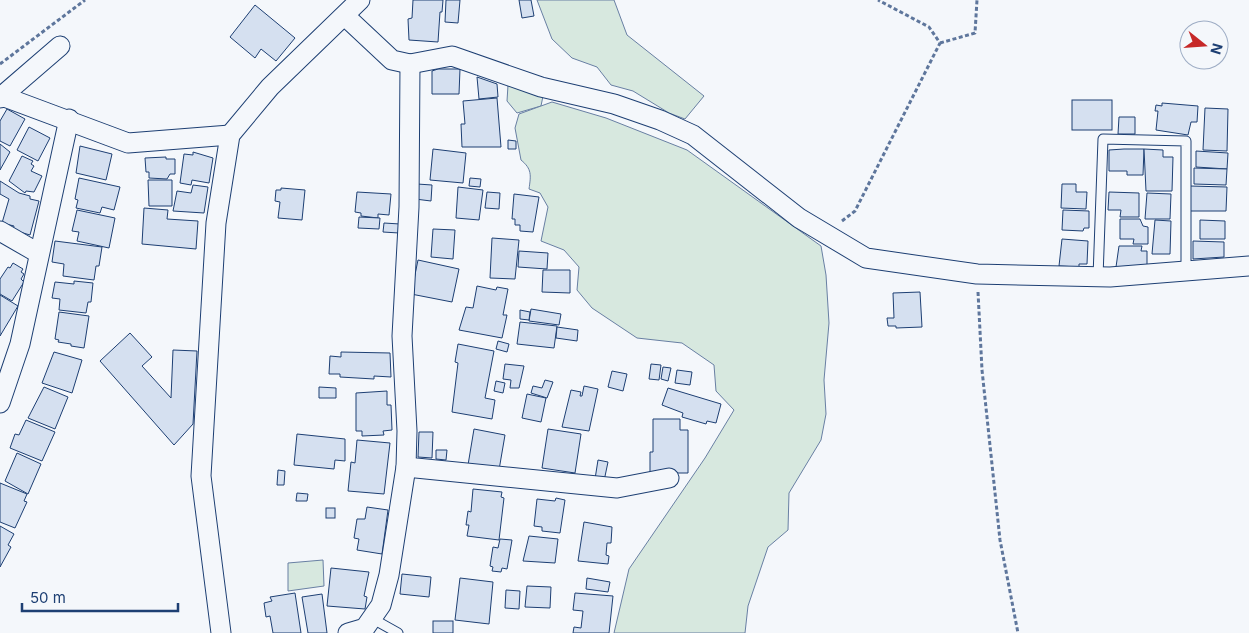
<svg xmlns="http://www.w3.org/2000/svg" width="1249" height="633" font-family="Inter,sans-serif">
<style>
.green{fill:#d7e8df;stroke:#687fa3}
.building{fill:#d5e0f0;stroke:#1d3f73}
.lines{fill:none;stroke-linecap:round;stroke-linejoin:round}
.lane-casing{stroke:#1d3f73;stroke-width:11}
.street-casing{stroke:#1d3f73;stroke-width:21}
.path{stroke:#5e769c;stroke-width:3;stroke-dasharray:4 2.5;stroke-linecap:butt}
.lane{stroke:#f4f7fb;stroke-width:9}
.street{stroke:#f4f7fb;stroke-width:19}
</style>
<rect width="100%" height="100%" fill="#f4f7fb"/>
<!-- green -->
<g class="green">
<polygon points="537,0 614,0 627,35 704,96 685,119 669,113 633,91 611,85 597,67 572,58 552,39"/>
<polygon points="508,85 543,96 541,106 517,113 507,101"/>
<path d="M552,102L606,118L687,150L821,246L826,275L829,323L824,380L826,414L821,440L789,493L788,530L768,547L748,606L745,633H614L629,569L705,458L734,410L716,391L714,365L682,343L637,338L592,308L577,290L579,267L564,250L541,241L548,207L540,193L529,189C531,175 532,169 521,160L515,128L519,114Z"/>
<polygon points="323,560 324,586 288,591 288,563"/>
</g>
<!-- building -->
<g class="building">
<polygon points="413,0 443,0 442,12 440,12 438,42 409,40 408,19 412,18"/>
<polygon points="446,0 460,0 458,23 445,22"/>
<polygon points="519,0 531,0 534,16 522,18"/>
<polygon points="255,5 295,38 276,61 261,49 255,58 230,37"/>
<polygon points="438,69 460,69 459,94 432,94 432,71"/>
<polygon points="477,77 497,84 498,97 479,99"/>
<polygon points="497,98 501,147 462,147 461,124 465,124 463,101"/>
<rect x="1072" y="100" width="40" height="30"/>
<polygon points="1162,103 1198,106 1197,122 1191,122 1188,135 1156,130 1158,111 1155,111 1156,105 1162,106"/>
<polygon points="1205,108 1228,109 1227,151 1203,150"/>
<polygon points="7,109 25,119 10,146 0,141 0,121"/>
<polygon points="1119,117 1135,117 1135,134 1118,134"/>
<polygon points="29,127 50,138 38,161 17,150"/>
<polygon points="508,140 516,141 516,149 508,149"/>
<polygon points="0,144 10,152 0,170"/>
<polygon points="80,146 112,154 106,180 76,173"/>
<polygon points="433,149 466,153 463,183 430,180"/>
<polygon points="1124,149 1144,149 1143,175 1127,175 1127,171 1109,171 1109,150"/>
<polygon points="1144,149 1163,150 1163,157 1173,157 1172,191 1146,191"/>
<polygon points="1196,151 1228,153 1227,169 1196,167"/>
<polygon points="193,152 213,158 209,183 192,180 191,185 180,183 184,154 193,155"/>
<polygon points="22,156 33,161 31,164 34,166 31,171 42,176 34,192 26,191 25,193 9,181"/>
<polygon points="166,157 166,159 175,159 175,174 170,174 167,179 149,178 149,172 146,172 145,158"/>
<polygon points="1194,168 1227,169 1226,185 1194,184"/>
<polygon points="79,178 120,187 114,210 102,207 100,213 76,208 78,200 75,199"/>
<polygon points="470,178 481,179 480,187 469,186"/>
<polygon points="148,180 172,180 172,206 149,206"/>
<polygon points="0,181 19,193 30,196 30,199 39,201 30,235 13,230 14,226 2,223 9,199 0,194"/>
<polygon points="417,184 432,185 431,201 415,199"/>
<polygon points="1062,184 1076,184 1076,192 1087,192 1086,209 1061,208"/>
<polygon points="193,185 208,187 204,213 173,211 177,191 191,193"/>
<polygon points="1190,186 1227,187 1226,211 1189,211"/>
<polygon points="458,187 483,190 479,220 456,218"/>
<polygon points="281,188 305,190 302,220 278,218 280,202 275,201 276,190 281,190"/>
<polygon points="357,192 391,194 389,215 378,214 378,218 361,216 361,213 355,212"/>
<polygon points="487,192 500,193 499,209 485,208"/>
<polygon points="1109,192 1139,193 1139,217 1120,217 1121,210 1108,210"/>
<polygon points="1147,193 1171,194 1170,219 1145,219"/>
<polygon points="514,194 539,197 533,232 520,231 520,225 515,225 515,219 512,219"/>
<polygon points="144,208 168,210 167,219 198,221 196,249 142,244"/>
<polygon points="77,210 115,218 109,248 77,241 79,232 72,231"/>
<polygon points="1063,210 1089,211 1089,228 1084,228 1083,231 1062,230"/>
<polygon points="359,217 380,218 379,229 358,228"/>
<polygon points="1120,219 1140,219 1143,226 1148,227 1148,244 1133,244 1134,239 1120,239"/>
<polygon points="1155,220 1171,221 1170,254 1152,254"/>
<polygon points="1200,220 1225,221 1225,239 1200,239"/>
<polygon points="384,223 400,224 399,233 383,232"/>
<polygon points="433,229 455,230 453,259 431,257"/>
<polygon points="492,238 519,240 515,279 490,278"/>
<polygon points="1062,239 1088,241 1087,264 1079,264 1079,267 1059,266"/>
<polygon points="55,241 102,247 99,266 96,266 94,280 63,276 64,264 52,262"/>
<polygon points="1193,241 1224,242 1224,257 1193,259"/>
<polygon points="1119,246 1142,246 1141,251 1147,251 1147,265 1141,265 1141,268 1116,267"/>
<polygon points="519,251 548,253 547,269 518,267"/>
<polygon points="418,260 459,269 452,302 411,294"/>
<polygon points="13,263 23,269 21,272 24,274 21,279 24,282 12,301 0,294 0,279 8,267 10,268"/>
<polygon points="543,270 570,270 570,293 542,292"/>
<polygon points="74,281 93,283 91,302 88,302 86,313 59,310 60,299 52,298 55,282 74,284"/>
<polygon points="477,286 496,290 497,287 508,289 503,315 507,315 502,338 459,330 466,307 473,308"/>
<polygon points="920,292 922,327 896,328 896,326 888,326 887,318 894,318 893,293"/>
<polygon points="0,295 18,306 0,336"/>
<polygon points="531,309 561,314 559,325 529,321"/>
<polygon points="520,310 530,312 529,320 520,319"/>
<polygon points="59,312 89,316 84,348 71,346 71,344 58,342 59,340 55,339"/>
<polygon points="520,322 557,326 554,348 517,344"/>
<polygon points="557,327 578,330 577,341 556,338"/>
<polygon points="130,333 152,357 142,366 171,398 173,350 197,351 193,424 174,445 100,361"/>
<polygon points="498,341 509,344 507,352 496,349"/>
<polygon points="458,344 494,351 485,398 495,400 492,419 452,412 458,363 455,362"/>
<polygon points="54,352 82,360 72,393 42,383"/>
<polygon points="341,352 390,353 391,377 374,376 374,379 340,377 340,374 329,374 330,356 341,357"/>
<polygon points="505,364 524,366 519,388 510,388 511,380 503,379"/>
<polygon points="651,364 661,365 659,380 649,379"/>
<polygon points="663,367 671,368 668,381 661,379"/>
<polygon points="677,370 692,372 690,385 675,383"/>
<polygon points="612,371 627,374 623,391 608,387"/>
<polygon points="545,380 553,382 547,398 531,393 533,386 542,388"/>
<polygon points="496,381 505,383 503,393 494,391"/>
<polygon points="584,386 598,389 589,431 562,427 571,390 581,392 580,396 582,396"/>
<polygon points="44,387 68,397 55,429 28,418"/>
<polygon points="319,387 336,388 336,398 319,398"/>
<polygon points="668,388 721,404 716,423 707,421 706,424 682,417 683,413 662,405"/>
<polygon points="387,391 387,405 391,405 392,430 383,431 384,435 362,436 362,431 356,431 356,393"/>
<polygon points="527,394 546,398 541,422 522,418"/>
<polygon points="653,419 680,419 680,430 688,430 688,473 650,473 650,452 653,452"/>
<polygon points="26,420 55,432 42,461 10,448 15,434 19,435"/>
<polygon points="474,429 505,435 499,470 468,465"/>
<polygon points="548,429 581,434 575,473 542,468"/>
<polygon points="419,432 433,432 432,458 418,457"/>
<polygon points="297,434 345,439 345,461 335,460 334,469 294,465"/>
<polygon points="357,440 390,443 384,494 348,491 351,462 355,463"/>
<polygon points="436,450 447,450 446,460 436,459"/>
<polygon points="17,453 41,464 28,494 5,481"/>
<polygon points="598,460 608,462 604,481 595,479"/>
<polygon points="278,470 285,471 284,485 277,485"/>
<polygon points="0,483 27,494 24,501 27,502 15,528 0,522"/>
<polygon points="473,489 502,492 501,497 504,498 499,540 467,536 469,525 466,525 468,511 471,512"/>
<polygon points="297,493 308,494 307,501 296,501"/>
<polygon points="556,498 565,500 560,533 542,531 542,527 534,526 537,499 555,501"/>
<polygon points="367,507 388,510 382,554 357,550 359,539 354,538 357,519 365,519"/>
<rect x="326" y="508" width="9" height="10"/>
<polygon points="584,522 612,527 611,543 607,543 606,555 609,556 608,564 578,561"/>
<polygon points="0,526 14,534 8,545 11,547 0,567"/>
<polygon points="529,536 558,539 555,563 523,561"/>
<polygon points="500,539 512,540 507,569 502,568 501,572 492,571 493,567 490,566 493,547 498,548"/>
<polygon points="331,568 369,572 364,596 367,597 365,609 327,606"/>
<polygon points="402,574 431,577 429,597 400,594"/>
<polygon points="460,578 493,582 489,624 455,620"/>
<polygon points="587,578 610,582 608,592 586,589"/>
<polygon points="527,586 551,587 550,608 525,607"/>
<polygon points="506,590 520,591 519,609 505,608"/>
<polygon points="295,593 301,633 273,633 270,616 266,617 264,603 272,601 270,597"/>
<polygon points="575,593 613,596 609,633 573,633 574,627 581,628 583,611 573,610"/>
<polygon points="322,594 327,633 308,633 302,597"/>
<rect x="433" y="621" width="20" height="12"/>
</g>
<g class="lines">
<!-- lane casing -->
<g class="lane-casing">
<g id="lane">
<polyline points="1098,277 1103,139 1186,141 1186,271"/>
<polyline points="373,619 398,633"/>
</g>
</g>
<!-- street casing -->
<g class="street-casing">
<g id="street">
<polyline points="345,16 392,60 410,64 452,56 541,87 614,104 660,120 693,135 799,218 866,258 977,274 1110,277 1249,266"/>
<polyline points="2,96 60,46"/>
<polyline points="0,98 2,96 128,143 230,135"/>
<polyline points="0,231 38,253"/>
<polyline points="0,403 20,344 69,119"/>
<polyline points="406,467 617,488 669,478"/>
<polyline points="221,633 201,476 216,223 230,135 270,87 360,0"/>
<polyline points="348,633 365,628 381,605 389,575 406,467 407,431 402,336 409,207 410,64"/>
</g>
</g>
<!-- path -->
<g class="path">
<polyline points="940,43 975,33 977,0"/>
<polyline points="0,64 85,0"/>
<polyline points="842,221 855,211 940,43 929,27 878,0"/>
<polyline points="978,292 982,370 1000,540 1018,633"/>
</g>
<!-- lane -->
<use href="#lane" class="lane"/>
<!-- street -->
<use href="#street" class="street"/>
</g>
<!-- north arrow -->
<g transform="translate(1204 45) rotate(107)"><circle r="24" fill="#f4f7fb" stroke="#9eadc5"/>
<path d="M0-4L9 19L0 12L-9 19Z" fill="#c62828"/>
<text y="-8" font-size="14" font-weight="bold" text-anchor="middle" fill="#1d3f73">N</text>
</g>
<!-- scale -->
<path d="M22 603v8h156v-8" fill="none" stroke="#1d3f73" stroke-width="2.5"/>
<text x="30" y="603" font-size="15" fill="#1d3f73" stroke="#f4f7fb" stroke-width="4" paint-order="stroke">50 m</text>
</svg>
